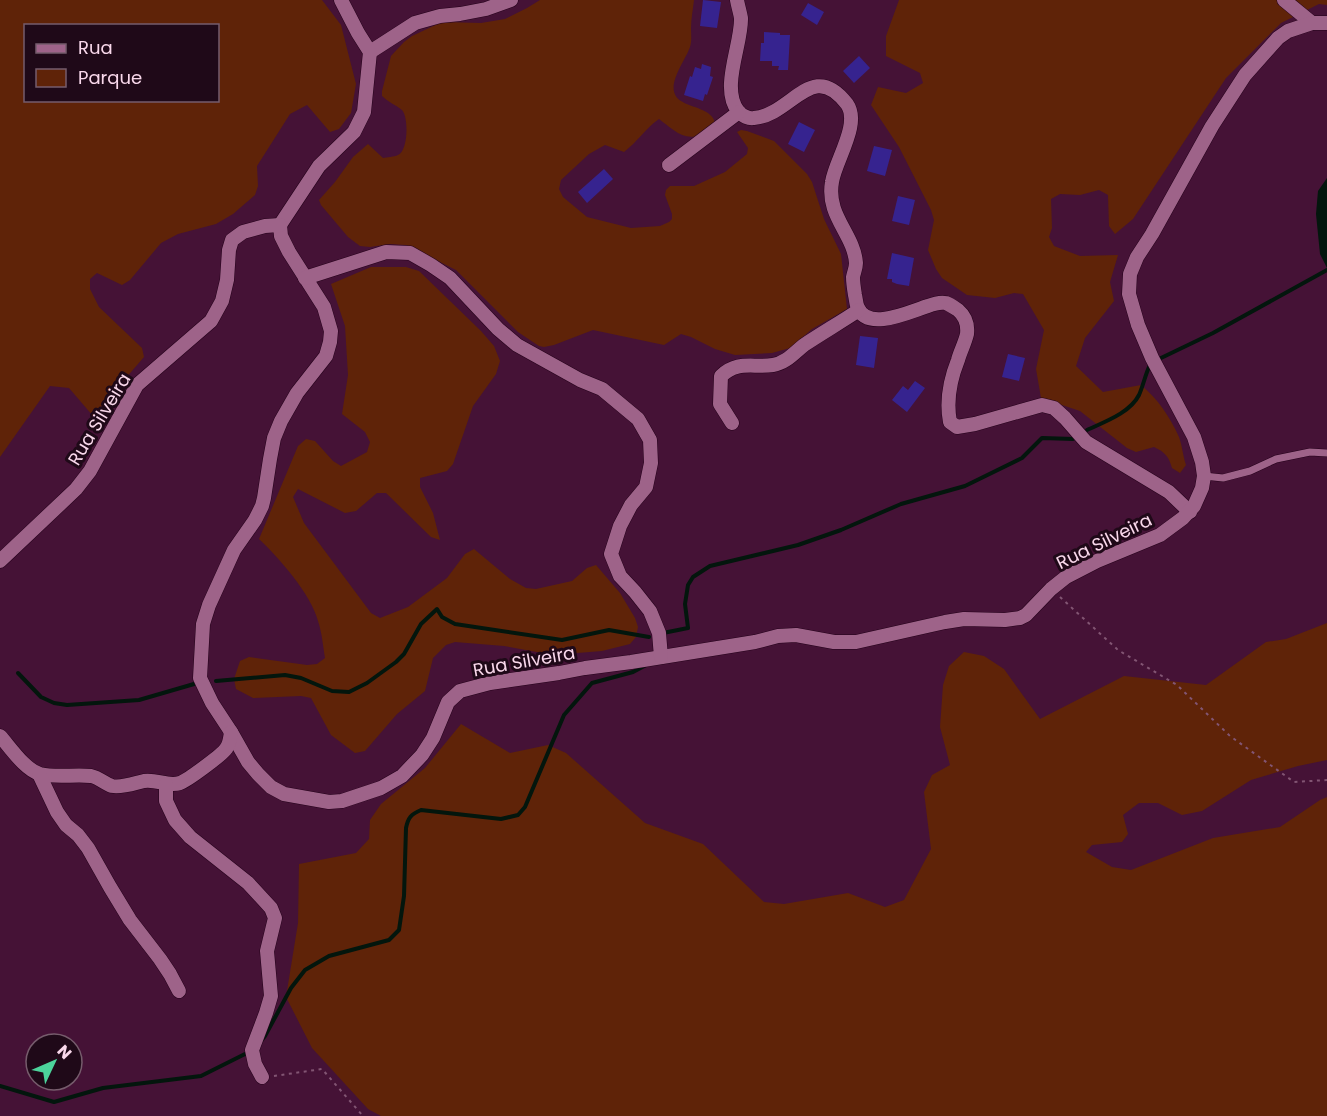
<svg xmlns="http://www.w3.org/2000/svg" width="1327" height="1116" font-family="Poppins,sans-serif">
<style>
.green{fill:#5f2308;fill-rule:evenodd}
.water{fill:#03160d}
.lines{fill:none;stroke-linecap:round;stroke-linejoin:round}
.stream{stroke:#03160d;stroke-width:4}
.building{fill:#36238f}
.lane-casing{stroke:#25021b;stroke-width:8}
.street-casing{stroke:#25021b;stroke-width:15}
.path{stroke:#825573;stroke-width:2;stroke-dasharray:3 4.5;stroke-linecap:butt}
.lane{stroke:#9e6389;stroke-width:7}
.street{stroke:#9e6389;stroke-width:14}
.labels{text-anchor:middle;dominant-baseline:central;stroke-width:6;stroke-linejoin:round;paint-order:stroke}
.street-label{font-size:18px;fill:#f9d8eb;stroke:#1f0918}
</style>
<rect width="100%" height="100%" fill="#451236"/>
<!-- green -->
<g class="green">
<path d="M0,0H322L341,25L356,84L351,113L339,129L330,132L307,105L290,114L257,166L258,186L255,195L233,214L216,224L178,234L161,243L130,280L122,285L97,273L90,279V289L99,307L142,348L144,357L93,416L69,388L50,386L0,457ZM26,26H218V100H26Z"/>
<path d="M540,0H694C693,9 691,19 691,28C691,34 692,41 690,47C685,62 662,89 681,101C692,108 712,109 715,123C710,127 705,133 699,135C684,142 670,127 659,119C646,128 637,142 624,152L605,145L589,154L561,180L559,189L563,197L587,217L631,228L660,226L669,222L672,219V214L665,195L666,190L670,186H694L725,172L747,154L748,148L737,132L741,130L747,131L774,141L807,174L812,182L824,219L841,254L847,309L812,329L790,348L772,353L735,355L715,349L691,337L681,334L664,345L593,330L554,345L544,347L539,346L518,332L456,270L406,245L390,244L370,247L360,246L348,237L321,205L319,200L335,182L353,157L368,144L383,158C387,157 394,157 398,155C408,151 409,118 402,110C396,105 388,102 382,96V91L391,56L404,42L412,36L442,22L481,23L505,19L527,8Z"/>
<path d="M899,0H1327V5L1319,4L1281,23L1226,78L1133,219L1115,234L1109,226L1108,195L1099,190L1080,195L1060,194L1051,199L1052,228L1049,237L1054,246L1080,256L1118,255L1110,282L1114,301L1085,338L1076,366L1103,392L1141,385C1158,399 1170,417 1179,437C1182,445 1183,456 1186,465L1180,473L1172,468C1169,457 1165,452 1154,447L1136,452L1127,448L1080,411L1041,398L1036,369L1044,330L1023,294L1014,293L995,298L967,295L942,278L936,269L928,250L934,220L931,210L899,147L871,105L878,87L906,93L923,83L920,73L886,56V36Z"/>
<path d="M371,267H406L419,271L481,331L494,346L500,361L496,374L473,406L453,464L447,471L420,478V487L433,513L440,540L431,537L386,493H377L356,511L345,513L298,489L293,497L304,523L371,613L380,618L408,607L447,578L465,554L474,549L510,579L526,588L536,589L572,581L587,568L596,565L620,593L635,618L638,627L636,637L630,644L602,651L553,655L504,646L455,642L446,645L433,658L425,691L397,714L365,751L355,753L331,735L311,698L301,696L253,698L236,689L234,679L240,661L249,657L307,665L317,664L325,658C323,646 322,633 318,621C311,594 279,558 259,539L298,446L306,439L315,441L333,461L341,466L367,452L370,442L365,432L342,414L348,375L345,326L331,284Z"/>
<polygon points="1327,623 1327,760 1298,766 1251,780 1202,811 1182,815 1158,803 1139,803 1123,815 1128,834 1122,842 1092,845 1086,852 1112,867 1131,870 1213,838 1280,827 1320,800 1327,797 1327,1116 381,1116 368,1109 312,1048 286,997 298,923 299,864 356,853 369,839 370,820 381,804 425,768 461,724 510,753 548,745 566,753 645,823 703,844 764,902 784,904 848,893 885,907 904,900 931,849 924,792 932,775 950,765 940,727 943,685 949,666 964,652 984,656 1004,669 1040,719 1124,676 1206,685 1266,642 1286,639"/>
</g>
<!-- water -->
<polygon class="water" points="1327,178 1327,268 1320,254 1316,214 1318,191"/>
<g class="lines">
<!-- stream -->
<g class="stream">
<polyline points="1161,358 1213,333 1327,270"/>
<path d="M1087,430C1104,422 1130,413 1139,395C1143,386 1145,376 1149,367"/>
<polyline points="663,633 688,628 685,604 688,585 693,577 710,566 798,545 841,530 901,504 965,486 1022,458 1042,438 1073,439"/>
<polyline points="18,673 41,697 54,703 67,705 139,700 194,684"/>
<polyline points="216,681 285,675 301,678 332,691 349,692 367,683 396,662 404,654 421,624 437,609 442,617 455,624 562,640 609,630 649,637"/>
<path d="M261,1041L265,1036L291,988L305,970L329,956L389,940L399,930L404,896L406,828C408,818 411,814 421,810L501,819L518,815L525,807L564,715L592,683L633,672L648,664"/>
<polyline points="0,1086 54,1102 103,1088 201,1076 245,1054"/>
</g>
</g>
<!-- building -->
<g class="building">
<polygon points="703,0 721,2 717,28 700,26"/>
<polygon points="808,3 824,12 817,25 801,15"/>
<polygon points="764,32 780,33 780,35 790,35 788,70 778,70 779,66 772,66 772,61 760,61 761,43 764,43"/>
<polygon points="859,56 870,68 854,83 843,71"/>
<polygon points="702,64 711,67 710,76 713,77 707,95 705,94 703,101 684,95 690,76 692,77 695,67 701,69"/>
<polygon points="799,122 815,130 804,152 788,144"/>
<polygon points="874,146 892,150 885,176 867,171"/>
<polygon points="604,169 613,179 587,203 578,192"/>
<polygon points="898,196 915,200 909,225 892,221"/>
<polygon points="892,253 914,258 909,286 897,284 892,282 892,279 887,279"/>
<polygon points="860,336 878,338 874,368 856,365"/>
<polygon points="1008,354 1025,358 1019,381 1002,377"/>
<polygon points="915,381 925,388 907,412 892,400 903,386 908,390"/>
</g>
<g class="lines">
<!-- lane casing -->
<g class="lane-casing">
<polyline id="lane" points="1204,476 1223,478 1250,471 1276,459 1310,452 1327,453"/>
</g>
<!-- street casing -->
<g class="street-casing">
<g id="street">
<path d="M737,0C738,6 740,12 741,18C742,44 720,88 738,111C742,116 749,119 754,118C792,115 812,58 847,104C861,124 835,161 832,182C826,216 854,234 856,263C856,268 854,272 853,277C853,282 854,289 855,295C856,299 856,304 858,308C868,332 911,311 928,306C933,304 941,302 946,303C949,304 955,308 958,310C965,316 968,325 967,334C965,343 960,352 958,360C950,380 946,401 950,422L957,427L975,424L1042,405L1054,408L1065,418L1086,442L1169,492L1190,512"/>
<polyline points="1284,0 1312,23"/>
<polyline points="370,52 415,23 440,16 460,14 486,9 511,0"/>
<polyline points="669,165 739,112"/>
<polyline points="280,225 281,236 289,252 324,307 331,331 330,342 326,356 297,393 281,421 274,438 270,459 264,498 262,506 255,520 234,550 209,605 203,624 200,678 212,703 231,732 248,762 258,774 271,787 284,794 329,802 342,801 381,788 402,776 422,755 433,738 448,702 460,691 490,683 559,673 585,668 631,662 755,642 778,636 796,635 834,642 856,642 945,622 964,619 1005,620 1020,618 1026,615 1051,589 1066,577 1097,561 1160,535 1183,518 1194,506 1202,488 1204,476 1202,462 1194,437 1152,358 1138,325 1129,294 1130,274 1137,257 1152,234 1212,126 1245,75 1278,38 1288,31 1312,23 1327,23"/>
<polyline points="280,225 319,166 354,132 364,112 370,52 358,33 341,0"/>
<polyline points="305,278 386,252 410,253 431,265 450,278 498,329 517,345 580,380 602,389 638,419 650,440 651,463 646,487 631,505 620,526 611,554 620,576 635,592 650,611 659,633 661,657"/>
<path d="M732,423L720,404L721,376C738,360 752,368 773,365C786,363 794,353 804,345C822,333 841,322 859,310"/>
<polyline points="0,561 76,489 90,471 137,385 211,321 222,301 227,280 229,250 232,240 243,232 265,226 280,225"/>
<path d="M0,736C10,747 25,770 40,774C57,778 75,774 91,776C100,778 105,784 112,786C122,788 135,783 144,781C157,779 168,787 180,783C188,780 220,756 225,750C230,745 230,738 231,732"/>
<polyline points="39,774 57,812 66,825 78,835 88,848 110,887 130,920 160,959 170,974 179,991"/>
<polyline points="166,784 166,801 175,820 190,837 248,883 271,908 275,918 267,951 271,996 266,1013 252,1050 255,1064 262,1077"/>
</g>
</g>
<!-- path -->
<g class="path">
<polyline points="1060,597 1118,650 1177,685 1230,736 1294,782 1327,780"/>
<polyline points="274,1076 322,1069 363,1116"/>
</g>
<!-- lane -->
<use href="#lane" class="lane"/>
<!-- street -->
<use href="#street" class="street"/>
</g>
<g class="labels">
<!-- street labels -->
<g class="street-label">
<text transform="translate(99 419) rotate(-59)">Rua Silveira</text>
<text transform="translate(1104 541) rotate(-26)">Rua Silveira</text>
<text transform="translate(524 661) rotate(-10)">Rua Silveira</text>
</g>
</g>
<!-- legend -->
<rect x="24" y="24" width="195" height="78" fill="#1f0918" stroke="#765c6c" stroke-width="1.5"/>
<rect x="36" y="44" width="30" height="9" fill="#9e6389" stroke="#765c6c" stroke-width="1.5"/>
<text x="78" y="54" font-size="18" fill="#f9d8eb">Rua</text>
<rect x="36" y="69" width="30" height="18" fill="#5f2308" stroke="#765c6c" stroke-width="1.5"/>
<text x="78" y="84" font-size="18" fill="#f9d8eb">Parque</text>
<!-- north arrow -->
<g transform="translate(54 1062) rotate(46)"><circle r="28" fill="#1f0918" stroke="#765c6c" stroke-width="1.5"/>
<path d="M0-4.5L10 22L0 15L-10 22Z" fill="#4cd39b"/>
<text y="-9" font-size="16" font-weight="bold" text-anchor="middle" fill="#f9d8eb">N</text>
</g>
</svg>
